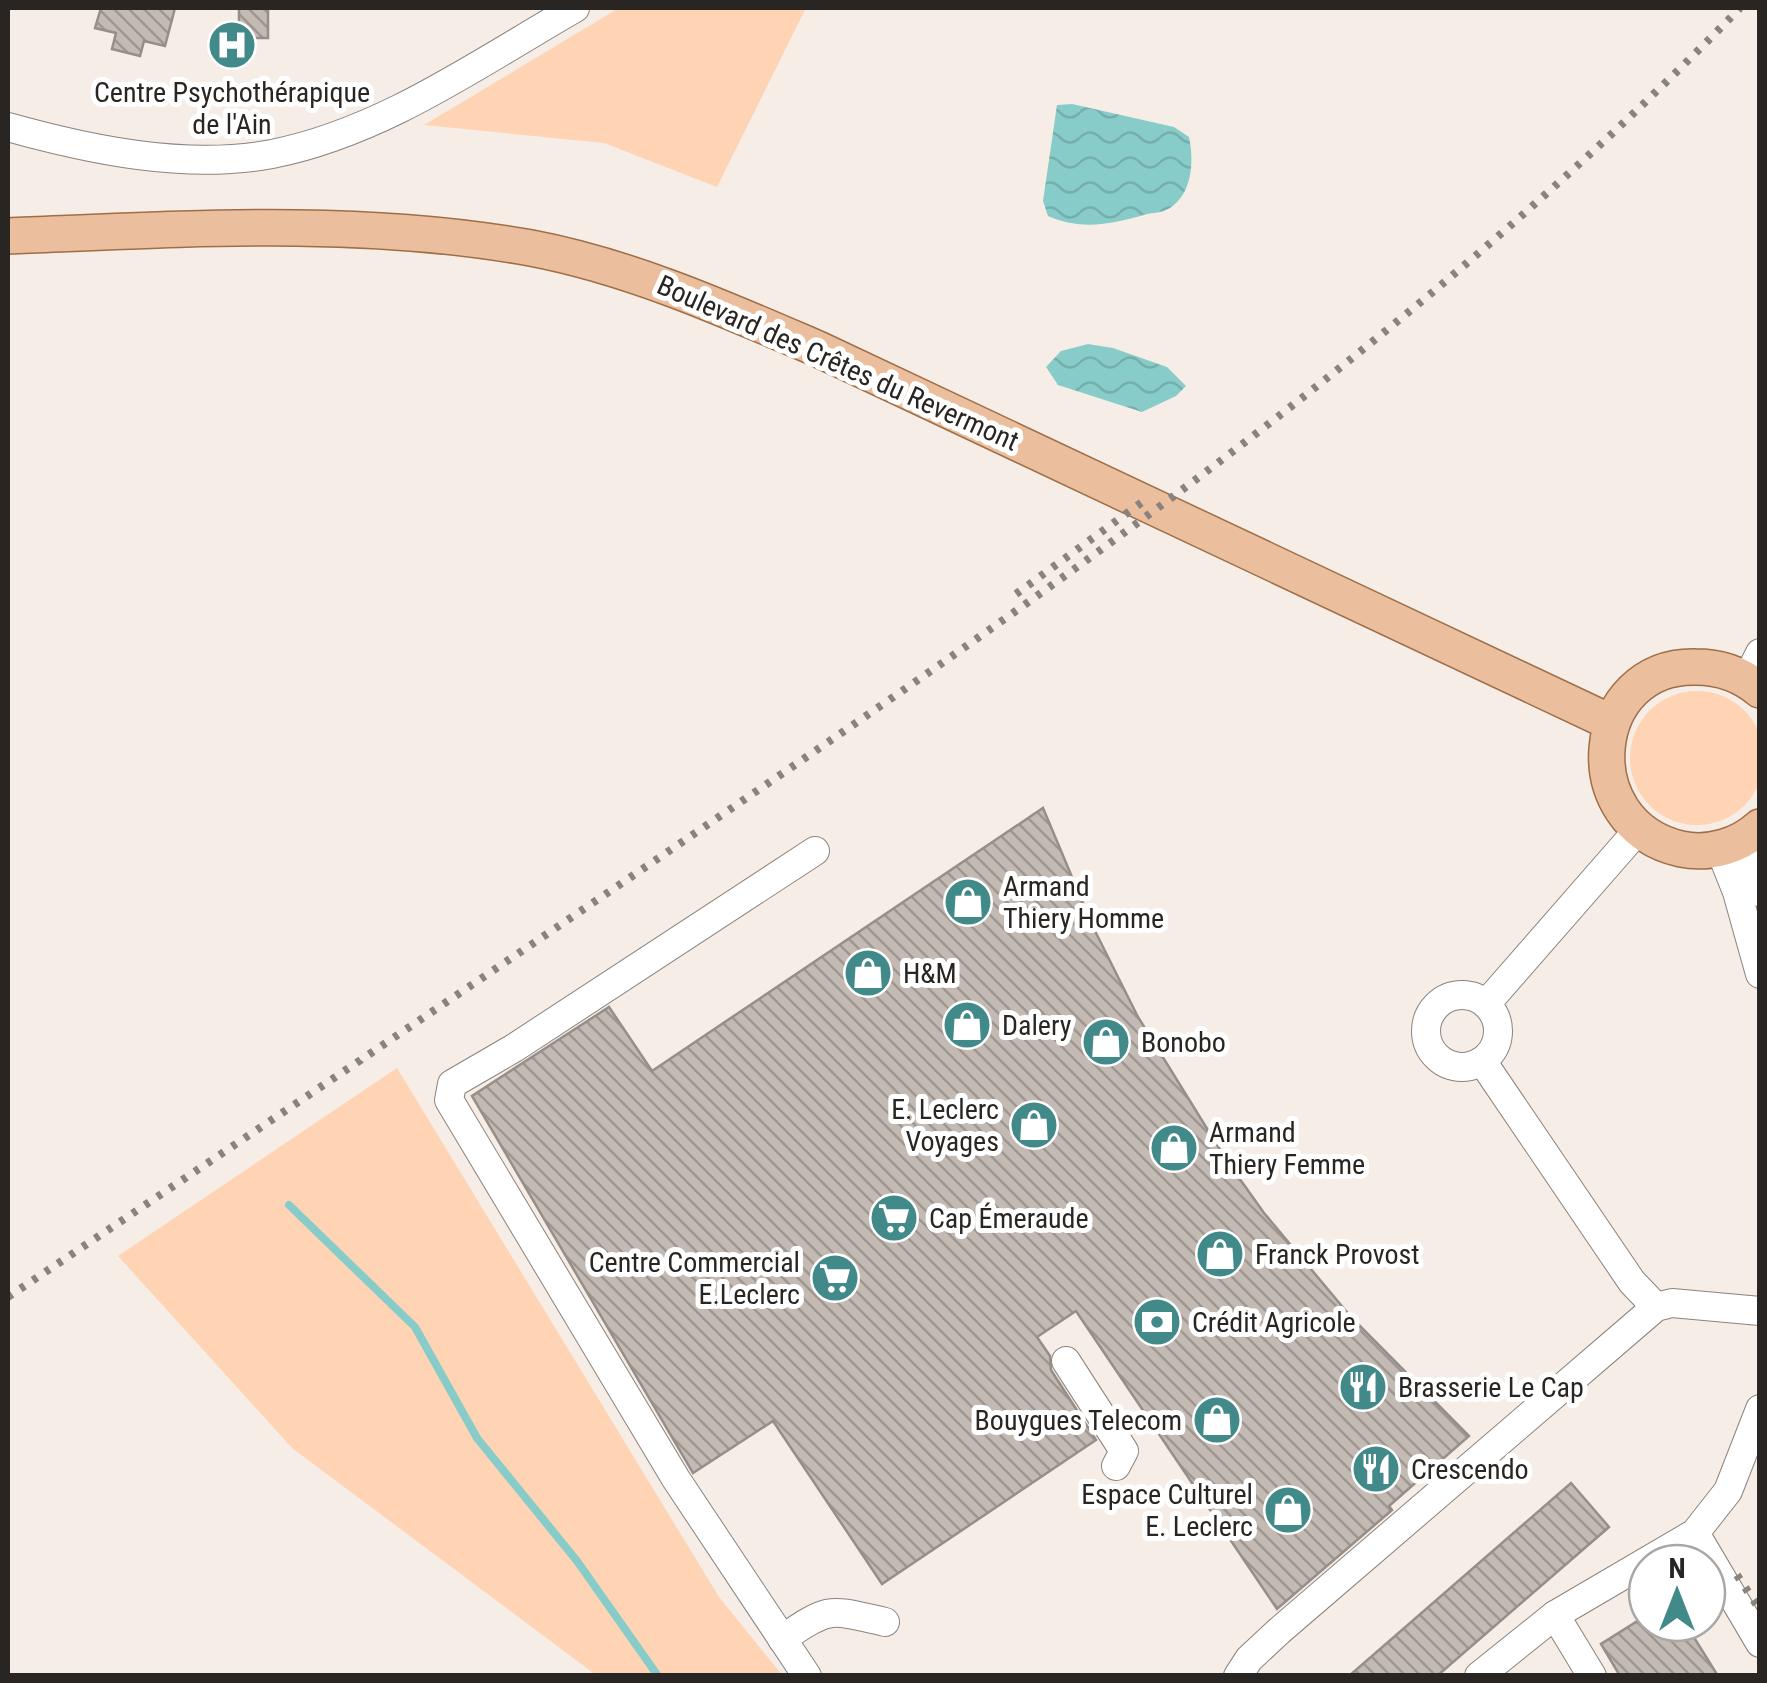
<svg xmlns="http://www.w3.org/2000/svg" width="1767" height="1683" font-family="'Roboto Condensed',sans-serif">
<style>
.green{fill:#fed4b5}
.water{fill:url(#water-waves)}
.lines{fill:none;stroke-linecap:round;stroke-linejoin:round}
.stream{stroke:#88ccca;stroke-width:8}
.building{fill:url(#building-back-hatch);stroke:#968e88;stroke-width:2.5}
.minor-casing{stroke:#8b837d;stroke-width:30}
.major-casing{stroke:#9e6e48;stroke-width:38}
.minor{stroke:#fff;stroke-width:28}
.major{stroke:#ebbf9d;stroke-width:35}
.rail{stroke:#89837f;stroke-width:8;stroke-dasharray:5 10;stroke-linecap:butt}
.labels{text-anchor:middle;dominant-baseline:central;stroke-width:10;stroke-linejoin:round;paint-order:stroke}
.poi-label{font-size:28px;fill:#282522;stroke:#fff;text-anchor:start}
.street-label{font-size:28px;fill:#282522;stroke:#fff}
</style>
<defs>
<pattern id="water-waves" width="16" height="10" patternUnits="userSpaceOnUse" patternTransform="scale(2.5)"><rect width="16" height="10" fill="#88ccca"/><path d="M0 5q4-4 8 0t8 0" fill="none" stroke="#75afad"/></pattern>
<pattern id="building-back-hatch" width="6" height="6" patternUnits="userSpaceOnUse" patternTransform="scale(2.5)"><rect width="6" height="6" fill="#c3bab3"/><path d="M-1 5l2 2M0 0l6 6M5-1l2 2" fill="none" stroke="#9e9791"/></pattern>
</defs>
<rect width="100%" height="100%" fill="#f6ede6"/>
<!-- green -->
<g class="green">
<polygon points="619,8 806,8 717,187 604,143 424,125"/>
<circle cx="1697" cy="758" r="67"/>
<polygon points="397,1068 719,1597 782,1675 596,1675 292,1448 118,1256"/>
</g>
<!-- water -->
<g class="water">
<path d="M1072,104L1174,127L1189,137C1194,160 1193,193 1170,208C1164,212 1154,213 1147,214C1112,224 1083,231 1048,216L1043,201L1057,105Z"/>
<polygon points="1088,344 1113,348 1167,367 1186,386 1176,396 1142,412 1058,385 1046,367 1061,351"/>
</g>
<g class="lines">
<!-- stream -->
<polyline class="stream" points="289,1205 415,1327 477,1438 577,1561 658,1676"/>
</g>
<!-- building -->
<g class="building">
<polygon points="101,8 175,8 165,46 144,41 140,56 112,49 116,33 95,28"/>
<rect x="239" y="8" width="29" height="30"/>
<polygon points="1043,808 1093,927 1138,1017 1227,1161 1264,1213 1351,1317 1469,1436 1389,1506 1392,1510 1277,1609 1076,1311 1037,1337 1050,1356 1051,1370 1096,1440 882,1584 773,1421 693,1473 472,1096 609,1007 652,1071"/>
<polygon points="1571,1483 1609,1527 1579,1553 1437,1676 1349,1676"/>
<polygon points="1647,1615 1647,1623 1685,1623 1718,1676 1620,1676 1601,1644"/>
</g>
<g class="lines">
<!-- minor casing -->
<g class="minor-casing">
<g id="minor">
<path d="M8,127C90,150 186,170 272,154C383,132 479,63 575,8"/>
<polyline points="1747,679 1760,653"/>
<polyline points="1749,837 1750,860 1760,892"/>
<polyline points="1720,849 1737,892 1760,974"/>
<circle cx="1462" cy="1031" r="36"/>
<polyline points="1486,1004 1638,830"/>
<polyline points="1482,1061 1632,1282 1656,1307"/>
<polyline points="1066,1361 1124,1451 1116,1466"/>
<polyline points="1695,1533 1760,1643"/>
<polyline points="1555,1615 1592,1676"/>
<path d="M782,1639C831,1606 828,1609 885,1622"/>
<polyline points="807,1676 676,1479 449,1100 452,1084 514,1048 815,851"/>
<polyline points="1238,1676 1249,1659 1279,1631 1656,1307 1672,1303 1760,1311"/>
<polyline points="1479,1676 1555,1615 1695,1533 1728,1491 1760,1409"/>
</g>
</g>
<!-- major casing -->
<g class="major-casing">
<g id="major">
<path d="M8,236C182,229 358,217 531,248C631,267 725,309 818,349L1612,723"/>
<path d="M1760,690C1741,674 1721,667 1696,667C1588,664 1572,824 1681,849C1709,855 1739,846 1760,827"/>
</g>
</g>
<!-- minor -->
<use href="#minor" class="minor"/>
<!-- major -->
<use href="#major" class="major"/>
<!-- rail -->
<g class="rail">
<polyline points="1016,594 1145,500"/>
<path d="M8,1297C260,1128 513,958 764,786C1108,551 1449,308 1740,8"/>
<polyline points="1737,1575 1760,1610"/>
</g>
</g>
<!-- icons -->
<defs>
<g id="hospital-disc" transform="scale(2.5)"><circle r="9.5" fill="#428a89" stroke="#fff"/><path d="M-5-5h3v3.5h4V-5h3V5h-3V1.5h-4V5h-3Z" fill="#fff"/></g>
<g id="shop-disc" transform="scale(2.5)"><circle r="9.5" fill="#428a89" stroke="#fff"/><path d="M-5-2.5h2.3a2.7 3.5 0 0 1 5.4 0H5L5.5 6h-11ZM-1.5-2.5h3a1.5 2.3 0 0 0-3 0Z" fill="#fff"/></g>
<g id="supermarket-disc" transform="scale(2.5)"><circle r="9.5" fill="#428a89" stroke="#fff"/><path d="M-6-5.5h2.5l.6 2H6L4.5 2H-2.5L-4.4-4H-6ZM-1.5 3.2a1.3 1.3 0 1 0 .1 0ZM3 3.2a1.3 1.3 0 1 0 .1 0Z" fill="#fff"/></g>
<g id="bank-disc" transform="scale(2.5)"><circle r="9.5" fill="#428a89" stroke="#fff"/><path d="M-6-4H6V4H-6ZM0-2.3a2.3 2.3 0 1 0 0 4.6a2.3 2.3 0 1 0 0-4.6Z" fill="#fff"/></g>
<g id="restaurant-disc" transform="scale(2.5)"><circle r="9.5" fill="#428a89" stroke="#fff"/><path d="M-5-6h1v4h1v-4h1v4h1v-4h1v5L-1.5 .5V6h-2V.5L-5-1ZM5-6V6H3V1.5H1.5Q1.5-4 5-6Z" fill="#fff"/></g>
</defs>
<g fill-rule="evenodd">
<use href="#hospital-disc" x="232" y="45"/>
<use href="#shop-disc" x="968" y="902"/>
<use href="#shop-disc" x="868" y="973"/>
<use href="#shop-disc" x="967" y="1025"/>
<use href="#shop-disc" x="1106" y="1042"/>
<use href="#shop-disc" x="1034" y="1125"/>
<use href="#shop-disc" x="1174" y="1148"/>
<use href="#supermarket-disc" x="894" y="1218"/>
<use href="#shop-disc" x="1220" y="1254"/>
<use href="#supermarket-disc" x="835" y="1278"/>
<use href="#bank-disc" x="1157" y="1322"/>
<use href="#restaurant-disc" x="1363" y="1387"/>
<use href="#shop-disc" x="1217" y="1420"/>
<use href="#restaurant-disc" x="1376" y="1469"/>
<use href="#shop-disc" x="1288" y="1510"/>
</g>
<g class="labels">
<!-- poi labels -->
<g class="poi-label">
<text x="232" y="92" text-anchor="middle">Centre Psychothérapique<tspan x="232" dy="32">de l'Ain</tspan></text>
<text x="1003" y="886">Armand<tspan x="1003" dy="32">Thiery Homme</tspan></text>
<text x="903" y="973">H&amp;M</text>
<text x="1002" y="1025">Dalery</text>
<text x="1141" y="1042">Bonobo</text>
<text x="999" y="1109" text-anchor="end">E. Leclerc<tspan x="999" dy="32">Voyages</tspan></text>
<text x="1209" y="1132">Armand<tspan x="1209" dy="32">Thiery Femme</tspan></text>
<text x="929" y="1218">Cap Émeraude</text>
<text x="1255" y="1254">Franck Provost</text>
<text x="800" y="1262" text-anchor="end">Centre Commercial<tspan x="800" dy="32">E.Leclerc</tspan></text>
<text x="1192" y="1322">Crédit Agricole</text>
<text x="1398" y="1387">Brasserie Le Cap</text>
<text x="1182" y="1420" text-anchor="end">Bouygues Telecom</text>
<text x="1411" y="1469">Crescendo</text>
<text x="1253" y="1494" text-anchor="end">Espace Culturel<tspan x="1253" dy="32">E. Leclerc</tspan></text>
</g>
<!-- street labels -->
<g class="street-label">
<text transform="translate(838 363) rotate(24)">Boulevard des Crêtes du Revermont</text>
</g>
</g>
<!-- border -->
<rect width="1767" height="1683" fill="none" stroke="#282522" stroke-width="20"/>
<!-- north arrow -->
<g transform="translate(1677 1593)"><circle r="48" fill="#ffffff" stroke="#a9a8a7" stroke-width="2.5"/>
<path d="M0-8L18 38L0 25L-18 38Z" fill="#428a89"/>
<text y="-15" font-size="28" font-weight="bold" text-anchor="middle" fill="#282522">N</text>
</g>
</svg>
